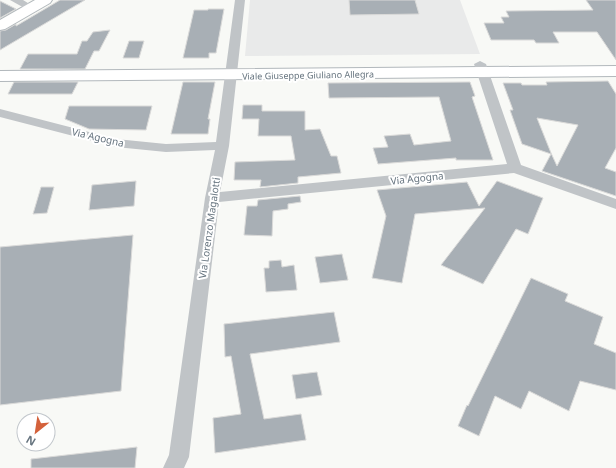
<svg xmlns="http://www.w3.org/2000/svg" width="616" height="468" font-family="'Noto Sans',sans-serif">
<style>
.built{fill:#e9eaea}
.building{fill:#a8afb5;stroke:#dadad9;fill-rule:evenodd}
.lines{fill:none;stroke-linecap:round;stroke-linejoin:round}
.secondary-casing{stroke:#b2b8bc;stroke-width:2}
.street{fill:#c0c4c7;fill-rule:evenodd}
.secondary{fill:#fff;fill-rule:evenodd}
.labels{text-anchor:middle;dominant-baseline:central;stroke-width:4;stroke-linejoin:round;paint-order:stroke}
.far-street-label{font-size:9px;fill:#66747f;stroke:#fff}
.street-label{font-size:10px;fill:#66747f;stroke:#fff}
</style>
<rect width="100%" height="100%" fill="#f8f9f6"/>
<!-- built -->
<polygon class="built" points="250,0 460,0 480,54 245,56"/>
<!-- building -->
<g class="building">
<polygon points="60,0 85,0 0,50 0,31 6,30 16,24 16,26"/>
<polygon points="349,0 415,0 419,14 350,15"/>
<polygon points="586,0 616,0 616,60 597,32 553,32 559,43 536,43 534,40 491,40 484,23 504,23 501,17 509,17 506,11 593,10"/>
<polygon points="0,1 16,9 0,18"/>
<polygon points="208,9 224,9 216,53 209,53 209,58 183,58 194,10 208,10"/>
<polygon points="110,30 99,51 94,51 85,69 20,69 28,54 77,54 82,41 87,41 93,32"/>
<polygon points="129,41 144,41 139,58 123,58"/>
<path d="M608,81L616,94V148L605,168L616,172V196L542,171L551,154L522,144L510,110H513L503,83H521L522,85H547L546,82ZM537,118L578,125L557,166L551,153Z"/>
<polygon points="14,82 78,82 72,94 8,94"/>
<polygon points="183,82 215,82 208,119 210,119 208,134 171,134"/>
<polygon points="470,82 475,96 472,97 493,160 456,160 456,158 378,164 373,148 388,147 384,136 410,134 414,145 451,141 439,97 329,98 328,83"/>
<polygon points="243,105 262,105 262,111 305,111 305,130 320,129 331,156 337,156 341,173 298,177 298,183 260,187 261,180 234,180 235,162 295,160 291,136 258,136 259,119 242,119"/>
<polygon points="69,106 152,106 146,130 89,129 65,119"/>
<polygon points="136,181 134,206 89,210 92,185"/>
<polygon points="497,181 543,198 528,234 516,229 483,284 441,265 485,208 415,214 402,283 372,278 386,216 377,190 467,182 479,206"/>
<polygon points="41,187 54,187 47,213 33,214"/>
<polygon points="300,196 301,202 288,204 288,209 273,211 272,236 244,235 247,206 257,206 258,200"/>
<polygon points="133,235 121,391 0,405 0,247"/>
<polygon points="342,254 348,280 320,283 315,257"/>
<polygon points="281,260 282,267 294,265 297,290 266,292 264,268 269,268 269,261"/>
<polygon points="531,278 568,294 565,301 603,317 594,344 616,353 616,390 580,381 569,411 529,391 521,409 495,396 479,436 458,426 467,405 468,406"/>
<polygon points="334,312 340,342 250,354 264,419 301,414 306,440 215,453 213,418 241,414 231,356 225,357 224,324"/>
<polygon points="317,372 322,395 296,399 292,375"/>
<polygon points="137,447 135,468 31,468 31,459"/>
</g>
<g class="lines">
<!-- secondary casing -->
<g class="secondary-casing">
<g id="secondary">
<polygon points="35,0 52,0 50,3 5,29 0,30 0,20"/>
<polygon points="616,66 616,76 0,81 0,71"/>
</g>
</g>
<!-- street -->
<g class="street">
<polygon points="10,0 23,0 36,8 34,10 28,10"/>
<polygon points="235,0 245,0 229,146 220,192 507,164 474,64 480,61 486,64 521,165 616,199 616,209 514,173 219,202 189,457 184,468 163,468 169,455 205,198 215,150 166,152 116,147 0,117 0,109 116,139 166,144 216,142"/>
</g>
<!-- secondary -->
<use href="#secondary" class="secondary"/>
</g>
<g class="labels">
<!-- far-street labels -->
<g class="far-street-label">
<text transform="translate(308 75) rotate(-1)">Viale Giuseppe Giuliano Allegra</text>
</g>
<!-- street labels -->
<g class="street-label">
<text transform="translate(98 137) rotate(13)">Via Agogna</text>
<text transform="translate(417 178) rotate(-6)">Via Agogna</text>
<text transform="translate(209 228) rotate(-82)">Via Lorenzo Magalotti</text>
</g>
</g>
<!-- north arrow -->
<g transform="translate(36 432) rotate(210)"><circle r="19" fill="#ffffff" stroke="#c2c7cc"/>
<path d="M0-3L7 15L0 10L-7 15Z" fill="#d4613b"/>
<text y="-6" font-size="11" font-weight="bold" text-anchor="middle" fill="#66747f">N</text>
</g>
</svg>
